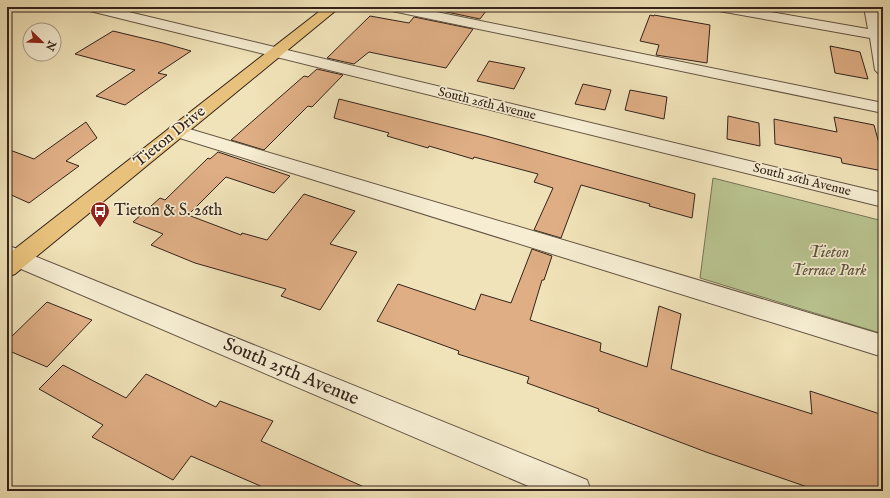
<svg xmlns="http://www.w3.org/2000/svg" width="890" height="498" font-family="'IM FELL English',serif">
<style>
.green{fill:#b9c490;stroke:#767455}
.building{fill:#dfae85;stroke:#33231a}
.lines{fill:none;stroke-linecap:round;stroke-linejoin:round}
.minor-casing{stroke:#625342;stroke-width:2}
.major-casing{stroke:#33231a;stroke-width:2}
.minor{fill:#f6edd2;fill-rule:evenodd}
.major{fill:#e8c27c;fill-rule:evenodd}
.labels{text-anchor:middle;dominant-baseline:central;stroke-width:3.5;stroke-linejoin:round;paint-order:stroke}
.far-street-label{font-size:13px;fill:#33231a;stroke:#f6edd2}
.street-label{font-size:16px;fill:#33231a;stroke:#f6edd2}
.poi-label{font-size:16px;fill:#33231a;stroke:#f6edd2;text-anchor:start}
.park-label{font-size:16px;font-style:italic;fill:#5b533d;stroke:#f6edd2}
.near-street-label{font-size:19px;fill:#33231a;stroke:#f6edd2}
</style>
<rect width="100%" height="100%" fill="#f1e3b9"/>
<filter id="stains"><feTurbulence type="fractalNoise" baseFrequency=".005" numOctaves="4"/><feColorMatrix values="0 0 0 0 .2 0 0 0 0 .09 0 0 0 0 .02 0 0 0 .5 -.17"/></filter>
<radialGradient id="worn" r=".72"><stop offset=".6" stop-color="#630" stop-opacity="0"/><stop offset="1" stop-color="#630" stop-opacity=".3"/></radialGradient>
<!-- green -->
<polygon class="green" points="713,178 883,221 883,334 700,278"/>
<!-- building -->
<g class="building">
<polygon points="423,7 489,7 480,19"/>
<polygon points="650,15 654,16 654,15 710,25 707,63 656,55 659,45 640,41"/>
<polygon points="370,16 409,23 414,17 473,29 446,68 369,52 354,64 327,58"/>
<polygon points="113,31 163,43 191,51 158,73 167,75 125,105 96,96 135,70 75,54"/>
<polygon points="830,46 860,52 868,79 835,73"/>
<polygon points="489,61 525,68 514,89 477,81"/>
<polygon points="317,69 343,75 312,107 308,106 264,150 231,140 304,76 308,77"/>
<polygon points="583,84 611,90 605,110 575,104"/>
<polygon points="630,90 667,97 664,119 625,110"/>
<polygon points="339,99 486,136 695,194 692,218 649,206 650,204 581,185 561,238 534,230 553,188 534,182 538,174 474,157 473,159 429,146 428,148 387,136 389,133 334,118"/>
<polygon points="728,116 759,123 760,146 727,139"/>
<polygon points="834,117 874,125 883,158 883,171 842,163 841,158 775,144 774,119 837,132"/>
<polygon points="86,122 97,138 66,161 79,166 29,203 7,193 7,149 34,159"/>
<polygon points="218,152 290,176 274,193 226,177 188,215 241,235 242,233 267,240 304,194 355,211 330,244 357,252 320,310 281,296 286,289 195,263 151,245 163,234 133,222 160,198 165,200 208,158 210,159"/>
<polygon points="532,249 552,256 544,280 542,280 530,320 601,343 600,351 647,367 659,306 681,314 671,369 812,414 810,391 883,415 883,491 819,491 706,452 598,411 599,409 527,383 529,377 458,354 459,351 377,321 398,284 475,310 481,294 511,303"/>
<polygon points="47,302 92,320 47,367 7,350 7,341"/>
<polygon points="63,365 126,398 146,374 216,407 220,401 273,421 261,441 373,491 272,491 191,456 173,480 92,437 103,425 39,389"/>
</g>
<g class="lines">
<!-- minor casing -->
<g class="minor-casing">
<g id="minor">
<polygon points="84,7 108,7 883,193 883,207 86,10"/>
<polygon points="385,7 412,7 883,103 883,113 392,11 387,10"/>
<polygon points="712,7 742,7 868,29 864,7 878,7 883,33 883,75 878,73 875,70 870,38 719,11 714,10"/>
<polygon points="176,125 883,335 883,357 170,135 167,131 170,127"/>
<polygon points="7,245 587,480 591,491 540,491 7,263"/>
</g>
</g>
<!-- major casing -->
<g class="major-casing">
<polygon id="major" points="325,7 340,7 15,274 7,277 7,255"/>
</g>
<!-- minor -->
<use href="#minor" class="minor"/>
<!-- major -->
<use href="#major" class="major"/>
</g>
<!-- icons -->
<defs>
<g id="bus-pin" transform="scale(1)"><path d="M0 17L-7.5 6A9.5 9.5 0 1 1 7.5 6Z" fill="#8f2418" stroke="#f6edd2"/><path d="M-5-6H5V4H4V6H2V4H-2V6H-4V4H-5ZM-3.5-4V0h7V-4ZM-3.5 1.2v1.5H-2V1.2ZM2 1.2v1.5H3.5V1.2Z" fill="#fff"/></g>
</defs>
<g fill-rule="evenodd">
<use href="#bus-pin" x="100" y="211"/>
</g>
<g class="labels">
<!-- far-street labels -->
<g class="far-street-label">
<text transform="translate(487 104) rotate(14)">South 26th Avenue</text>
<text transform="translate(802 180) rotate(14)">South 26th Avenue</text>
</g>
<!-- street labels -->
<g class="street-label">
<text transform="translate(170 137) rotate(-39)">Tieton Drive</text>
</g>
<!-- poi labels -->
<g class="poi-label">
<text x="114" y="211">Tieton &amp; S. 26th</text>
</g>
<!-- park labels -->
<g class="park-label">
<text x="829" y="253">Tieton<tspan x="829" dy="18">Terrace Park</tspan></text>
</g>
<!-- near-street labels -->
<g class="near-street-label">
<text transform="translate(291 372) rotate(23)">South 25th Avenue</text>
</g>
</g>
<!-- margin -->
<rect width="890" height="498" fill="none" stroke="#f1e3b9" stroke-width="24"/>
<rect x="8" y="8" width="874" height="482" fill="none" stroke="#33231a" stroke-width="2"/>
<rect x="12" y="12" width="866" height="474" fill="none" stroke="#33231a"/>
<!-- north arrow -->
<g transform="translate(42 42) rotate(113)"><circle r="19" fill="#f6edd2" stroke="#a89c88"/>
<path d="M0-3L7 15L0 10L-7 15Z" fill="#8f2418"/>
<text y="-6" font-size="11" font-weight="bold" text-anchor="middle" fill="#33231a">N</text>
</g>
<rect width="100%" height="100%" filter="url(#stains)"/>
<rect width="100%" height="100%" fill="url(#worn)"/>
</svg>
